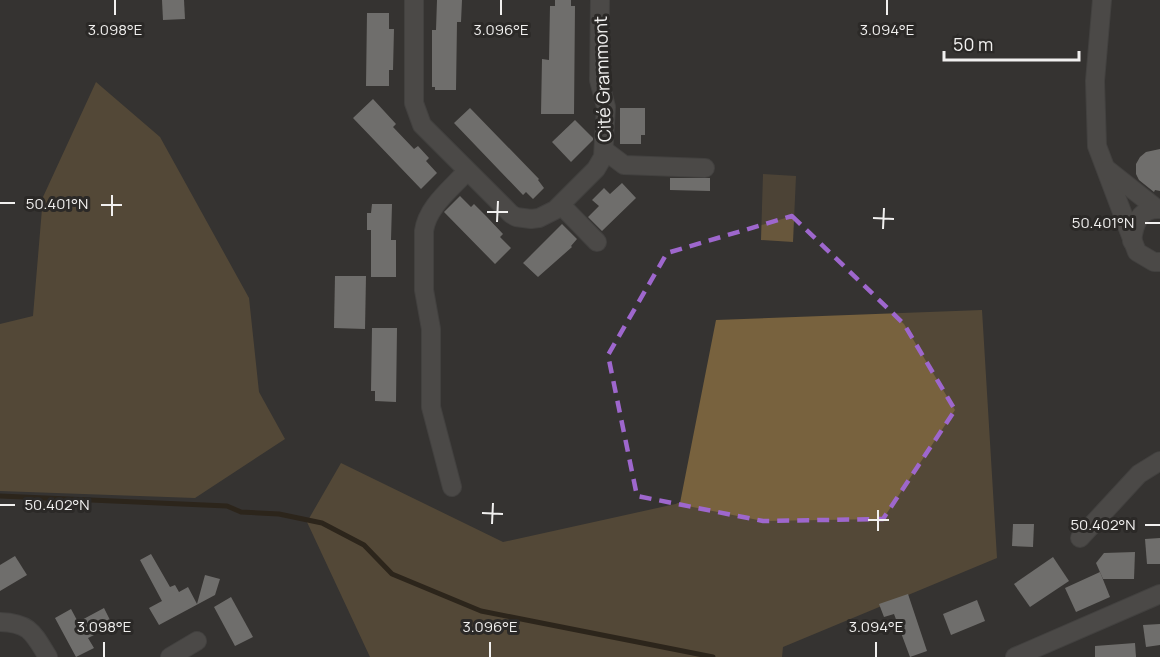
<svg xmlns="http://www.w3.org/2000/svg" width="1160" height="657" font-family="Manrope,sans-serif">
<style>
.green{fill:#68573c}
.forest{fill:#78623e}
.lines{fill:none;stroke-linecap:round;stroke-linejoin:round}
.stream{stroke:#231400;stroke-width:5}
.building{fill:#b7b6b3}
.minor-casing{stroke:#535251;stroke-width:20}
.minor{stroke:#676562;stroke-width:18}
.marked{fill:none;stroke:#9e67cd;stroke-width:4.5;stroke-dasharray:12 8;stroke-linejoin:round}
.ticks{fill:none;stroke:#f1f0ef;stroke-width:2}
.labels{text-anchor:middle;dominant-baseline:central;stroke-width:6;stroke-linejoin:round;paint-order:stroke}
.street-label{font-size:18px;fill:#f1f0ef;stroke:#2b2927}
.ticks-label{font-size:15px;text-anchor:middle;fill:#f1f0ef;stroke:#2b2927;stroke-width:6;stroke-linejoin:round;paint-order:stroke}
</style>
<rect width="100%" height="100%" fill="#353331"/>
<!-- green -->
<polygon class="green" points="763,174 796,176 793,242 761,240"/>
<!-- forest -->
<g class="forest">
<polygon points="96,82 160,137 249,298 259,392 285,439 195,498 0,491 0,324 33,316 43,197"/>
<polygon points="982,310 997,558 783,647 782,657 370,657 307,522 341,463 503,542 680,503 716,320"/>
</g>
<g class="lines">
<!-- stream -->
<polyline class="stream" points="0,496 227,506 241,512 279,514 322,523 364,545 392,574 481,611 713,657"/>
</g>
<!-- building -->
<g class="building">
<polygon points="162,0 184,0 185,19 163,20"/>
<polygon points="437,0 462,0 461,22 457,22 456,90 435,90 435,87 432,87 432,30 436,30"/>
<polygon points="555,0 571,0 571,6 575,6 574,114 541,114 542,59 549,60 550,6 555,6"/>
<polygon points="367,13 389,13 389,29 394,29 393,70 389,70 389,86 366,86"/>
<polygon points="373,99 396,124 393,127 414,149 418,146 429,158 426,161 437,173 421,189 353,118"/>
<polygon points="470,108 539,179 538,180 544,188 533,199 526,192 523,195 454,123"/>
<polygon points="620,108 645,108 645,135 641,135 641,144 620,144"/>
<polygon points="575,120 593,138 593,140 571,162 552,142"/>
<polygon points="1160,149 1160,191 1155,190 1154,192 1139,180 1136,174 1136,164 1140,157 1146,152"/>
<polygon points="670,178 710,178 710,191 670,190"/>
<polygon points="622,183 636,198 602,231 588,217 599,206 592,200 604,188 610,194"/>
<polygon points="460,196 471,207 474,204 486,216 503,234 500,237 511,248 495,264 444,212"/>
<polygon points="372,204 392,204 391,240 396,240 396,277 371,277 371,230 367,230 367,213 371,213"/>
<polygon points="562,224 577,239 571,246 572,247 538,277 523,263"/>
<polygon points="335,276 366,276 365,329 334,328"/>
<polygon points="372,328 397,328 396,402 375,401 375,391 371,391"/>
<polygon points="1013,524 1034,524 1033,547 1012,546"/>
<polygon points="1160,538 1160,564 1147,564 1145,539"/>
<polygon points="1135,552 1134,579 1103,579 1096,563 1104,553"/>
<polygon points="151,554 170,587 175,585 179,592 188,587 197,604 205,575 220,579 215,595 159,625 149,608 162,601 140,560"/>
<polygon points="15,556 27,575 0,591 0,565"/>
<polygon points="1053,557 1069,581 1030,607 1014,584"/>
<polygon points="1100,572 1110,597 1076,612 1065,588"/>
<polygon points="908,594 927,651 910,657 894,614 884,617 879,604"/>
<polygon points="231,597 253,637 235,646 214,607"/>
<polygon points="977,600 985,621 951,635 943,614"/>
<polygon points="104,608 111,622 92,631 94,635 88,638 94,648 76,657 55,618 71,609 78,622"/>
<polygon points="1160,624 1160,645 1146,647 1143,625"/>
<polygon points="1135,643 1136,657 1095,657 1095,646"/>
</g>
<g class="lines">
<!-- minor casing -->
<g class="minor-casing">
<g id="minor">
<polyline points="414,0 414,103 422,125 511,214 516,217 531,219 539,218 555,210 596,169 603,157 606,107 599,80 600,0"/>
<polyline points="1102,0 1095,81 1097,146 1137,252 1154,262 1160,262"/>
<polyline points="604,150 624,165 705,168"/>
<polyline points="1108,170 1156,208"/>
<polyline points="561,205 597,242"/>
<path d="M1132,241C1134,224 1139,208 1160,209"/>
<path d="M452,487L431,407V329L424,290V231C427,207 451,189 467,171"/>
<polyline points="1080,538 1139,474 1160,461"/>
<path d="M0,622C30,623 33,633 48,657"/>
<polyline points="170,657 197,641"/>
<polyline points="1015,657 1160,594"/>
</g>
</g>
<!-- minor -->
<use href="#minor" class="minor"/>
</g>
<!-- marked area -->
<path d="M0 0H1160V657H0ZM792,216L904,324L955,410L883,519L763,521L637,496L608,355L667,253Z" fill="#353331" fill-opacity=".55" fill-rule="evenodd"/>
<path class="marked" d="M792,216L904,324L955,410L883,519L763,521L637,496L608,355L667,253Z"/>
<!-- ticks -->
<path class="ticks" d="M115,15V0M501,15V0M887,15V0M0,203H15M101,205H122M487,212H508M112,216V195M873,218L894,219M497,222L498,201M1145,223H1160M883,229L884,208M0,505H15M482,513L503,514M868,520H889M492,524L493,503M1145,525H1160M878,531V510M104,657V642M490,657V642M876,657V642"/>
<g class="labels">
<!-- street labels -->
<g class="street-label">
<text transform="translate(602 79) rotate(-92)">Cité Grammont</text>
</g>
</g>
<g class="ticks-label">
<text x="115" y="35">3.098°E</text>
<text x="501" y="35">3.096°E</text>
<text x="887" y="35">3.094°E</text>
<text x="57" y="209">50.401°N</text>
<text x="1103" y="228">50.401°N</text>
<text x="57" y="510">50.402°N</text>
<text x="1103" y="530">50.402°N</text>
<text x="104" y="632">3.098°E</text>
<text x="490" y="632">3.096°E</text>
<text x="876" y="632">3.094°E</text>
</g>
<!-- scale -->
<path d="M944 51v9h135v-9" fill="none" stroke="#f1f0ef" stroke-width="3"/>
<text x="953" y="51" font-size="18" fill="#f1f0ef" stroke="#2b2927" stroke-width="4.5" paint-order="stroke">50 m</text>
</svg>
